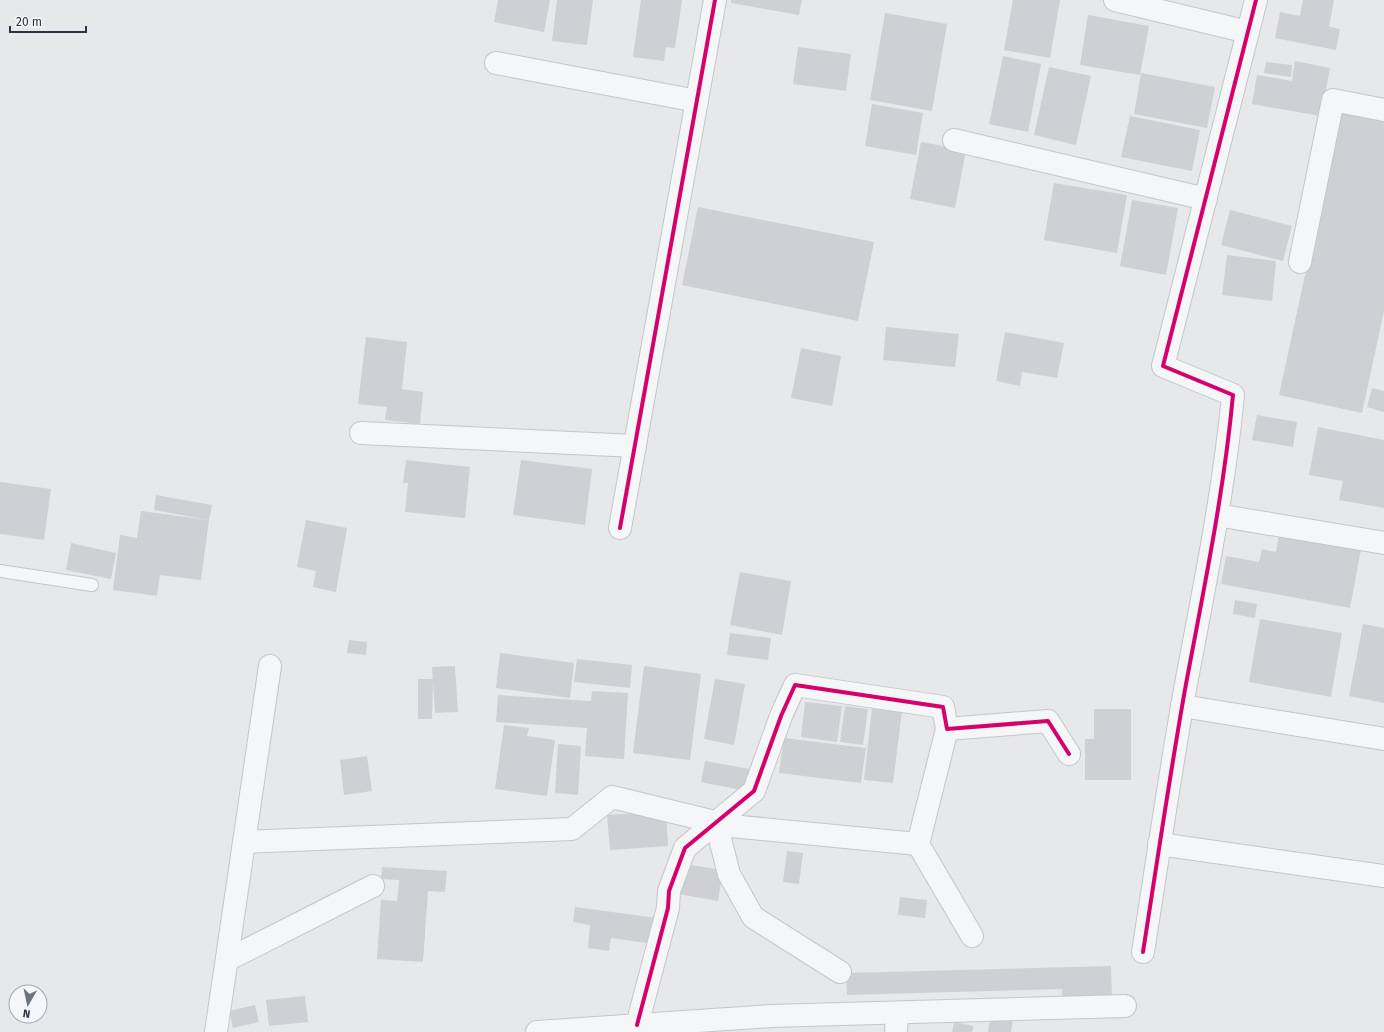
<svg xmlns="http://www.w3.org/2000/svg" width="1384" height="1032" font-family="'Fira Sans',sans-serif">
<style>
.building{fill:#ced0d3}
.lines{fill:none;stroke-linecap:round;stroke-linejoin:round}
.lane-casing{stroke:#c4c6c8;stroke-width:14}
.street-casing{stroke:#c4c6c8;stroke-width:24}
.lane{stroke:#f5f6f7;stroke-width:12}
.street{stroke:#f5f6f7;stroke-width:22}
.cycleway-casing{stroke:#f4f6f9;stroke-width:6}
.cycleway{stroke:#d6006c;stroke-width:4}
</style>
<rect width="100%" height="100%" fill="#e6e8ea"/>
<!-- building -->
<g class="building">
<polygon points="498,0 550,0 544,32 494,22"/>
<polygon points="557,0 593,0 587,45 552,41"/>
<polygon points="641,0 682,0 675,48 666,47 664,61 633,57"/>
<polygon points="731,0 802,0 799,15 731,3"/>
<polygon points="1013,0 1060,0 1050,58 1004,50"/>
<polygon points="1303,0 1334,0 1329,27 1340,29 1336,50 1275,38 1280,12 1300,16"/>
<polygon points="885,13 947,24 932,111 870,100"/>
<polygon points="1088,15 1149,26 1140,75 1080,65"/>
<polygon points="798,47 851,54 846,91 793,84"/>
<polygon points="1003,56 1041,64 1028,132 989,124"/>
<polygon points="1295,61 1330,68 1321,116 1252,104 1257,75 1292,81"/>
<polygon points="1266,62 1292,65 1291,77 1264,73"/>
<polygon points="1049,67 1091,76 1076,145 1034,135"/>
<polygon points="1141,73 1215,87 1207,128 1134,114"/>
<polygon points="872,104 923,113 916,155 865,146"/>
<polygon points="1341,109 1384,119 1384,311 1362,413 1279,395"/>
<polygon points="1130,116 1200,130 1192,171 1121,157"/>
<polygon points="921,142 966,150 955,208 910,199"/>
<polygon points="1054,183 1127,195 1117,253 1044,240"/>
<polygon points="1132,200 1178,208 1166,275 1120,266"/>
<polygon points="698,207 874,242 858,321 682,285"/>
<polygon points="1230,210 1292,226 1283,261 1221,245"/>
<polygon points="1227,255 1276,261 1272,301 1222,295"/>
<polygon points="886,327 959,334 955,367 883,360"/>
<polygon points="1005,332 1064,343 1057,378 1022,372 1020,386 996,381"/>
<polygon points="366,337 407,342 402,389 423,392 420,424 385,420 387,407 358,404"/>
<polygon points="801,348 841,356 832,406 791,398"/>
<polygon points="1372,388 1384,391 1384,412 1367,407"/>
<polygon points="1257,415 1297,422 1293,447 1252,440"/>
<polygon points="1318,427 1384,440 1384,508 1339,500 1343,481 1309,475"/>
<polygon points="406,460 470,467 465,518 405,512 408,483 403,483"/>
<polygon points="521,460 592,469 585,525 513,515"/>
<polygon points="0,482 51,489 44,540 0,534"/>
<polygon points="156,495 212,505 209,520 154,510"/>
<polygon points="141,511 209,520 201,580 160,575 157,596 113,590 120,535 137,538"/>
<polygon points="306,520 347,528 336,592 313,587 316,571 297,567"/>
<polygon points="1280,529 1362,544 1350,608 1221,584 1226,556 1259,562 1262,549 1276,552"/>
<polygon points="71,543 116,553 111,579 66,570"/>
<polygon points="740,572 791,581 782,635 730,625"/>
<polygon points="1235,600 1257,604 1255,618 1233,614"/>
<polygon points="1260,619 1342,633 1331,697 1249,682"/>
<polygon points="1363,624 1384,628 1384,703 1349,696"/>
<polygon points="730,633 771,638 768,660 727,655"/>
<polygon points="349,640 367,642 366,655 347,653"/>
<polygon points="500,653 574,663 570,698 496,688"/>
<polygon points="577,659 632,665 630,688 574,682"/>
<polygon points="455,666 458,712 435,713 432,667"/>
<polygon points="644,666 701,674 690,760 633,753"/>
<polygon points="418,679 433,679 432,719 418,719"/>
<polygon points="715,679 745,684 734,745 704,739"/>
<polygon points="592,691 628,693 624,759 585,756 587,728 496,722 498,695 591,701"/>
<polygon points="805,702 842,706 837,742 801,737"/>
<polygon points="845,706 868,709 863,745 840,742"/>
<polygon points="872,708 902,711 893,783 864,780"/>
<polygon points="1094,709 1131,709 1131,780 1085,780 1085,739 1094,739"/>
<polygon points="504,725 529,728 527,736 555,740 547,796 495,789"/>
<polygon points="784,738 866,748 861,783 779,773"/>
<polygon points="558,744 581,746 578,795 555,793"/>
<polygon points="367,756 372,791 344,795 340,760"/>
<polygon points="705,761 750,769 746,791 701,782"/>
<polygon points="666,811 668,846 610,850 607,815"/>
<polygon points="787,851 803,853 799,884 783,882"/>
<polygon points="683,864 723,870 718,901 678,894"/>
<polygon points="382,867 447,871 445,892 428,891 423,962 377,959 381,900 397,901 399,880 381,879"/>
<polygon points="900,897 927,900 925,918 898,915"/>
<polygon points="575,907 657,918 654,944 611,938 609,951 588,948 590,925 573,922"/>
<polygon points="1111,966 1112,998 1062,1000 1062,989 847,995 846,973"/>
<polygon points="305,996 308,1022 269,1026 266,1000"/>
<polygon points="255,1005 259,1022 233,1028 229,1011"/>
<polygon points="991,1013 1013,1017 1011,1032 988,1032"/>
<polygon points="954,1022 974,1026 972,1032 952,1032"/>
</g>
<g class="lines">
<!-- lane casing -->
<g class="lane-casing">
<polyline id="lane" points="0,571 92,585"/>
</g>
<!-- street casing -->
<g class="street-casing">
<g id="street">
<polyline points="1115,0 1248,32"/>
<polyline points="496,63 697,101"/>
<polyline points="954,140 1206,199"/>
<polyline points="1300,262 1333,100 1384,110"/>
<polyline points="361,433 635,446"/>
<polyline points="1217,515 1384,543"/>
<polyline points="620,528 715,0"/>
<polyline points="1182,706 1384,739"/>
<polyline points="947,729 918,844 972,936"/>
<polyline points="716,823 729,874 753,917 840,972"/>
<polyline points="244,842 572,829 612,797 731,826 918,844"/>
<polyline points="1159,844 1384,876"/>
<path d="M1143,952C1157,863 1170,773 1186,684C1204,588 1224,492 1233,395L1163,366L1256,0"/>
<polyline points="227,960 373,886"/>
<polyline points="637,1025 668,908 669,891 685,848 754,791 781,716 795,685 943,707 947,729 1048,721 1069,754"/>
<polyline points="216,1032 270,666"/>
<polyline points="537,1032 771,1016 1125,1006"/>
<polyline points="896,1032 897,1013"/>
</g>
</g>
<!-- lane -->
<use href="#lane" class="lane"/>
<!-- street -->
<use href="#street" class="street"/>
<!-- cycleway casing -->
<g class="cycleway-casing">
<g id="cycleway">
<polyline points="620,528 715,0"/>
<path d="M1143,952C1157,863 1170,773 1186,684C1204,588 1224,492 1233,395L1163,366L1256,0"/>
<polyline points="637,1025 668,908 669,891 685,848 754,791 781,716 795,685 943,707 947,729 1048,721 1069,754"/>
</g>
</g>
<!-- cycleway -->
<use href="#cycleway" class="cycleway"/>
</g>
<!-- north arrow -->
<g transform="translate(28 1004) rotate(189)"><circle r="19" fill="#f4f6f9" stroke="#a4a8b1"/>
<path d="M0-3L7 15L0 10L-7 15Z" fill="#6c737f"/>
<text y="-6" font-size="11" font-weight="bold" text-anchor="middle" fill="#2b3445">N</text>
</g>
<!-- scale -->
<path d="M10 26v6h76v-6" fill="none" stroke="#2b3445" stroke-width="2"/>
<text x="16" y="26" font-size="12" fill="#2b3445" stroke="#f4f6f9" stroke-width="3" paint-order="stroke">20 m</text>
</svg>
